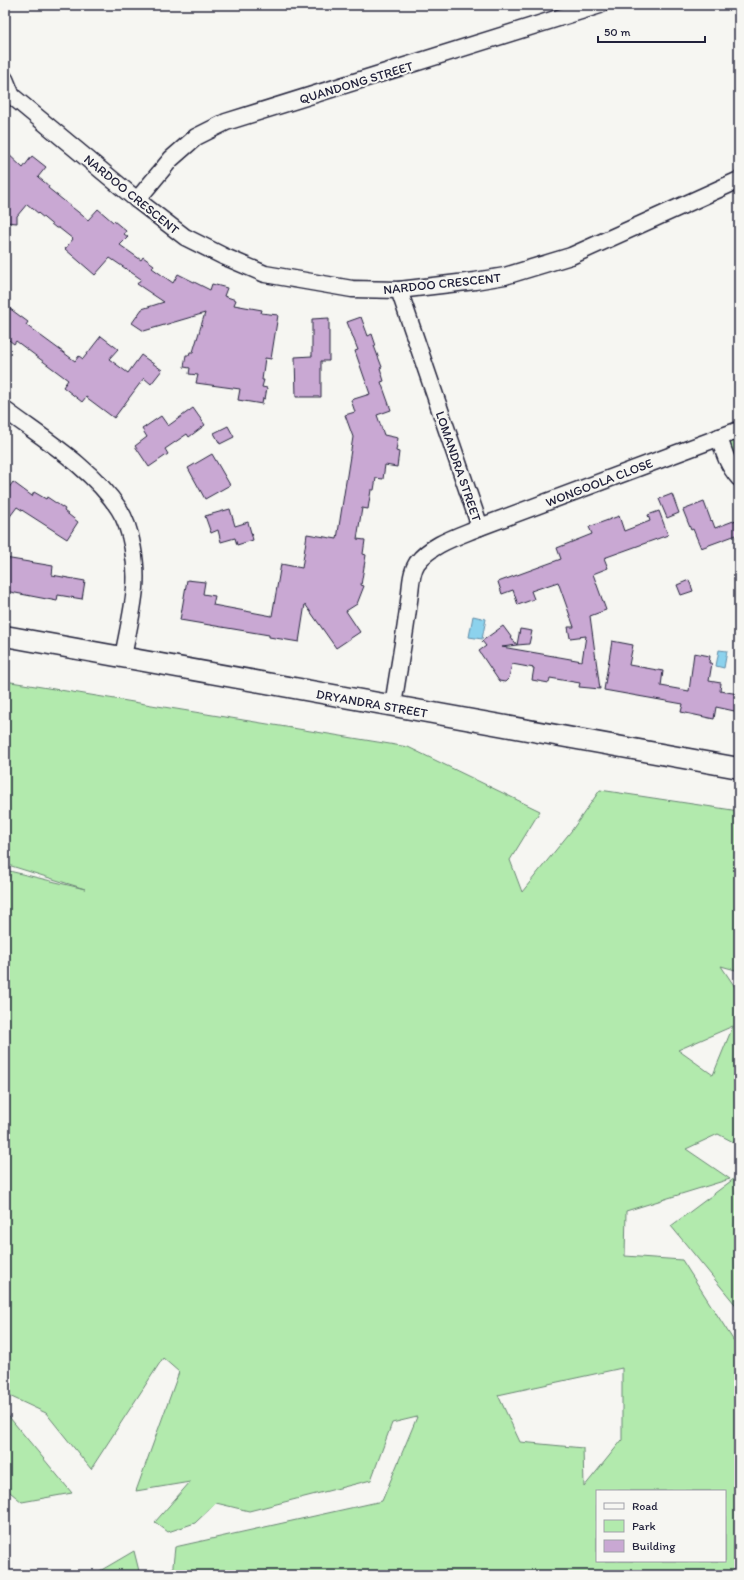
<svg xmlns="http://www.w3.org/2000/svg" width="744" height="1580" font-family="Itim,sans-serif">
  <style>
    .green { fill: #b2eaad; stroke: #6a8674; fill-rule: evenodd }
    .water { fill: #8cd2ed; stroke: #628ca6 }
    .building { fill: #c9a8d3; stroke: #22223b }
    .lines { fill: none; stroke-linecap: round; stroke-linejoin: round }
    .minor-casing { stroke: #22223b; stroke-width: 19 }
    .tertiary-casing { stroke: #22223b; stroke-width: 23 }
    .minor { stroke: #f6f6f2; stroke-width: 16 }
    .tertiary { stroke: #f6f6f2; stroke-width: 20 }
    .labels { text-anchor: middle; stroke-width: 4; stroke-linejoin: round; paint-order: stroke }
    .street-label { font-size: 13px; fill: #22223b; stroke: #f6f6f2 }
  </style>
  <rect width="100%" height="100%" fill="#f6f6f2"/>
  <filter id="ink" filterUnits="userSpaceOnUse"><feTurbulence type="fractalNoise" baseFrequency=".025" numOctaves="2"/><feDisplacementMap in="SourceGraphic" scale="8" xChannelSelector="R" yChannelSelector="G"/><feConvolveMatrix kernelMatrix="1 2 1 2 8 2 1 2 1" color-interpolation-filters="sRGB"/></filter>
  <g filter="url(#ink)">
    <!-- green -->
    <g class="green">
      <path d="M 739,430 L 739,478 L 719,437 Z"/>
      <path d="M 5,681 L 408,747 L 540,811 L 510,860 L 522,892 L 572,830 L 600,790 L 739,811 L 739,971 L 721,966 L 739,993 L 739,1145 L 718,1134 L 686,1149 L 730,1179 L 626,1211 L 625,1256 L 682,1260 L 739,1349 L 739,1575 L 172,1575 L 175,1547 L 382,1501 L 417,1417 L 392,1423 L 371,1480 L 249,1511 L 216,1503 L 195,1523 L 168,1532 L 155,1522 L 190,1482 L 136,1491 L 179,1372 L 163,1358 L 91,1469 L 46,1413 L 5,1394 L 5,870 L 85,889 L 5,864 ZM 733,1026 L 713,1075 L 678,1050 ZM 622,1368 L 622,1440 L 584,1487 L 583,1448 L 520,1442 L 498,1395 ZM 597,1491 L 725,1491 L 725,1561 L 597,1561 Z"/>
      <path d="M 739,1175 L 739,1309 L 671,1226 Z"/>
      <path d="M 5,1412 L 72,1493 L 22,1502 L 5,1488 Z"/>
      <path d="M 134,1551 L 140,1575 L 93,1575 Z"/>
    </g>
    <!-- water -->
    <g class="water">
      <path d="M 473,616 L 486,619 L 482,639 L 469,637 Z"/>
      <path d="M 719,650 L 727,651 L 724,668 L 716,666 Z"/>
    </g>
    <!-- building -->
    <g class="building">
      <path d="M 5,151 L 23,168 L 32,156 L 46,167 L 38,177 L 49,186 L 48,188 L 88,220 L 98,209 L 113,222 L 114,221 L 126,231 L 124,234 L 128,237 L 120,245 L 141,260 L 143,257 L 154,265 L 152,268 L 173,283 L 178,274 L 210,290 L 212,284 L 227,288 L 224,296 L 236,300 L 234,305 L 262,310 L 261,313 L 278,315 L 271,359 L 265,358 L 262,380 L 264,380 L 262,387 L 267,388 L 265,399 L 263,398 L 262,404 L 238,400 L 240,389 L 196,383 L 198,375 L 189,374 L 190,368 L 184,367 L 186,355 L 189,355 L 190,352 L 193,352 L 205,313 L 144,331 L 132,323 L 142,309 L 164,302 L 137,284 L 141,279 L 110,258 L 95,275 L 65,249 L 73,239 L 59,228 L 56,228 L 27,204 L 17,216 L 17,223 L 5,222 Z"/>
      <path d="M 5,305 L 28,322 L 26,325 L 75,361 L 79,356 L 83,359 L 101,336 L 118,349 L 109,359 L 128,373 L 141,355 L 162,370 L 151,384 L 144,378 L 114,418 L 86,397 L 82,402 L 63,387 L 68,380 L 16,341 L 14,344 L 5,337 Z"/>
      <path d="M 361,317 L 368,336 L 372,334 L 376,346 L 374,346 L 382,367 L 380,368 L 384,381 L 381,382 L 391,410 L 377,415 L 384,435 L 398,438 L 396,451 L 399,452 L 397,467 L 385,465 L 383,479 L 376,478 L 374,490 L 371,490 L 368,509 L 362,508 L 357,539 L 365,540 L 363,554 L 366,555 L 361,585 L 364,586 L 357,604 L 346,611 L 360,632 L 336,648 L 305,604 L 299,642 L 269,637 L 269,635 L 180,620 L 187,580 L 205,582 L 203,594 L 215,596 L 213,605 L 272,616 L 281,564 L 302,568 L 307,534 L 337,539 L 353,437 L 345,415 L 355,412 L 351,400 L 370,394 L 355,351 L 358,350 L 347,322 Z"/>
      <path d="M 329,318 L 329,361 L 321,361 L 321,397 L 296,397 L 295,357 L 312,356 L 312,319 Z"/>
      <path d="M 193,408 L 205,425 L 189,437 L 187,434 L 165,449 L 168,454 L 149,467 L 135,446 L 147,437 L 142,429 L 161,416 L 168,426 Z"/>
      <path d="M 228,426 L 234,437 L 220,444 L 214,433 Z"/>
      <path d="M 212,454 L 230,485 L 205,499 L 188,468 Z"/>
      <path d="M 13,482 L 32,496 L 34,492 L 46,499 L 47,497 L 65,509 L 64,511 L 78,522 L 67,539 L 17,507 L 5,523 L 5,493 Z"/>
      <path d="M 672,494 L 679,513 L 667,518 L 659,499 Z"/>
      <path d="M 704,502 L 711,521 L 712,520 L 715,528 L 736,520 L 739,528 L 739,534 L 701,548 L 693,529 L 691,530 L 683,510 Z"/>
      <path d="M 230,509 L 235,526 L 248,522 L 253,540 L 237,545 L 235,538 L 221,542 L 218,530 L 211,533 L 205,516 Z"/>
      <path d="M 659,511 L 668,535 L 604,558 L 608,568 L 593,574 L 606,610 L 590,616 L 600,689 L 579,687 L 580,683 L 550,678 L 549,683 L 532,680 L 534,668 L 512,664 L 509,678 L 505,682 L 499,681 L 479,651 L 486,646 L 482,641 L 503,626 L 517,645 L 502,647 L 582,661 L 586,636 L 570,638 L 568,627 L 574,627 L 558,582 L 531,591 L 534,599 L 518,605 L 513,590 L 502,594 L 498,582 L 561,559 L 557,548 L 592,534 L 589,527 L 619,516 L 624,531 L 650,521 L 648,515 Z"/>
      <path d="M 5,558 L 53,566 L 52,575 L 85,581 L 82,599 L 58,595 L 57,601 L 5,591 Z"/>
      <path d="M 689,580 L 693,591 L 681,595 L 677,585 Z"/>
      <path d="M 520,629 L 532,631 L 529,644 L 517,645 Z"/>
      <path d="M 612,641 L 633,645 L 629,665 L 663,671 L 661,686 L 689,691 L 694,653 L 710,656 L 709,663 L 712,663 L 709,681 L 721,683 L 720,691 L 739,694 L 739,712 L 716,707 L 714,719 L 681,712 L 683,704 L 604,690 Z"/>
    </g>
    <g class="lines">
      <defs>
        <g id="minor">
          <path d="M 5,79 L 12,96 L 137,200 L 185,237 L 223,256 L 265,274 L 352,289 L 399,290 L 475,281 L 505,276 L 571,256 L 739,180"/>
          <path d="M 137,200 L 171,159 L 196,137 L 226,122 L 600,5"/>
          <path d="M 399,290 L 480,527"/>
          <path d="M 5,410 C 44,439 92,468 119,509 C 132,529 137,565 135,588 C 133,611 127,635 123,657"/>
          <path d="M 719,437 C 724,453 728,466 739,478"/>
          <path d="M 393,706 C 398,671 405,636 409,601 C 411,589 410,574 417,563 C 431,544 459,536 480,527 L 739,430"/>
        </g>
        <path id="tertiary" d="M 5,636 L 739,768"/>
      </defs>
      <!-- minor casing -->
      <use href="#minor" class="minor-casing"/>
      <!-- tertiary casing -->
      <use href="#tertiary" class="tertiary-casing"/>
      <!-- minor -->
      <use href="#minor" class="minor"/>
      <!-- tertiary -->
      <use href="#tertiary" class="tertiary"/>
    </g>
  </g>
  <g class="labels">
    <!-- street labels -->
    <g class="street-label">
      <text transform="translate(356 82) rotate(-17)" y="5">QUANDONG STREET</text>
      <text transform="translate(132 194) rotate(39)" y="5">NARDOO CRESCENT</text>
      <text transform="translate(442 283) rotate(-6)" y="5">NARDOO CRESCENT</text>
      <text transform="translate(459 466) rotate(71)" y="5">LOMANDRA STREET</text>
      <text transform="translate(599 482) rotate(-21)" y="5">WONGOOLA CLOSE</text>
      <text transform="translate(372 703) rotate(10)" y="5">DRYANDRA STREET</text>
    </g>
  </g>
  <!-- margin -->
  <rect width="744" height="1580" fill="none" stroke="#f6f6f2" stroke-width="20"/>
  <rect x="10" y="10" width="724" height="1560" fill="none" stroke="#22223b" stroke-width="1.5" filter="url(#ink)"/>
  <!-- legend -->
  <rect x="596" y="1490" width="130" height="72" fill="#f6f6f2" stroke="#a1a1a9"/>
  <rect x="604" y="1503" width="20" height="6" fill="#f6f6f2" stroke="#a1a1a9"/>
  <text x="632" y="1510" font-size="12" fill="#22223b">Road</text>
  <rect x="604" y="1520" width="20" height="12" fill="#b2eaad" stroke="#a1a1a9"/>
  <text x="632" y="1530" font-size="12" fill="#22223b">Park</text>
  <rect x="604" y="1540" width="20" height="12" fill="#c9a8d3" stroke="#a1a1a9"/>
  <text x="632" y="1550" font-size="12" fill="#22223b">Building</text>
  <!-- scale -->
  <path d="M598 36v6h107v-6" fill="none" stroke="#22223b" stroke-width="2"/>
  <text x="604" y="36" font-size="12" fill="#22223b" stroke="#f6f6f2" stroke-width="3" paint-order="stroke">50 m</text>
</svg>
